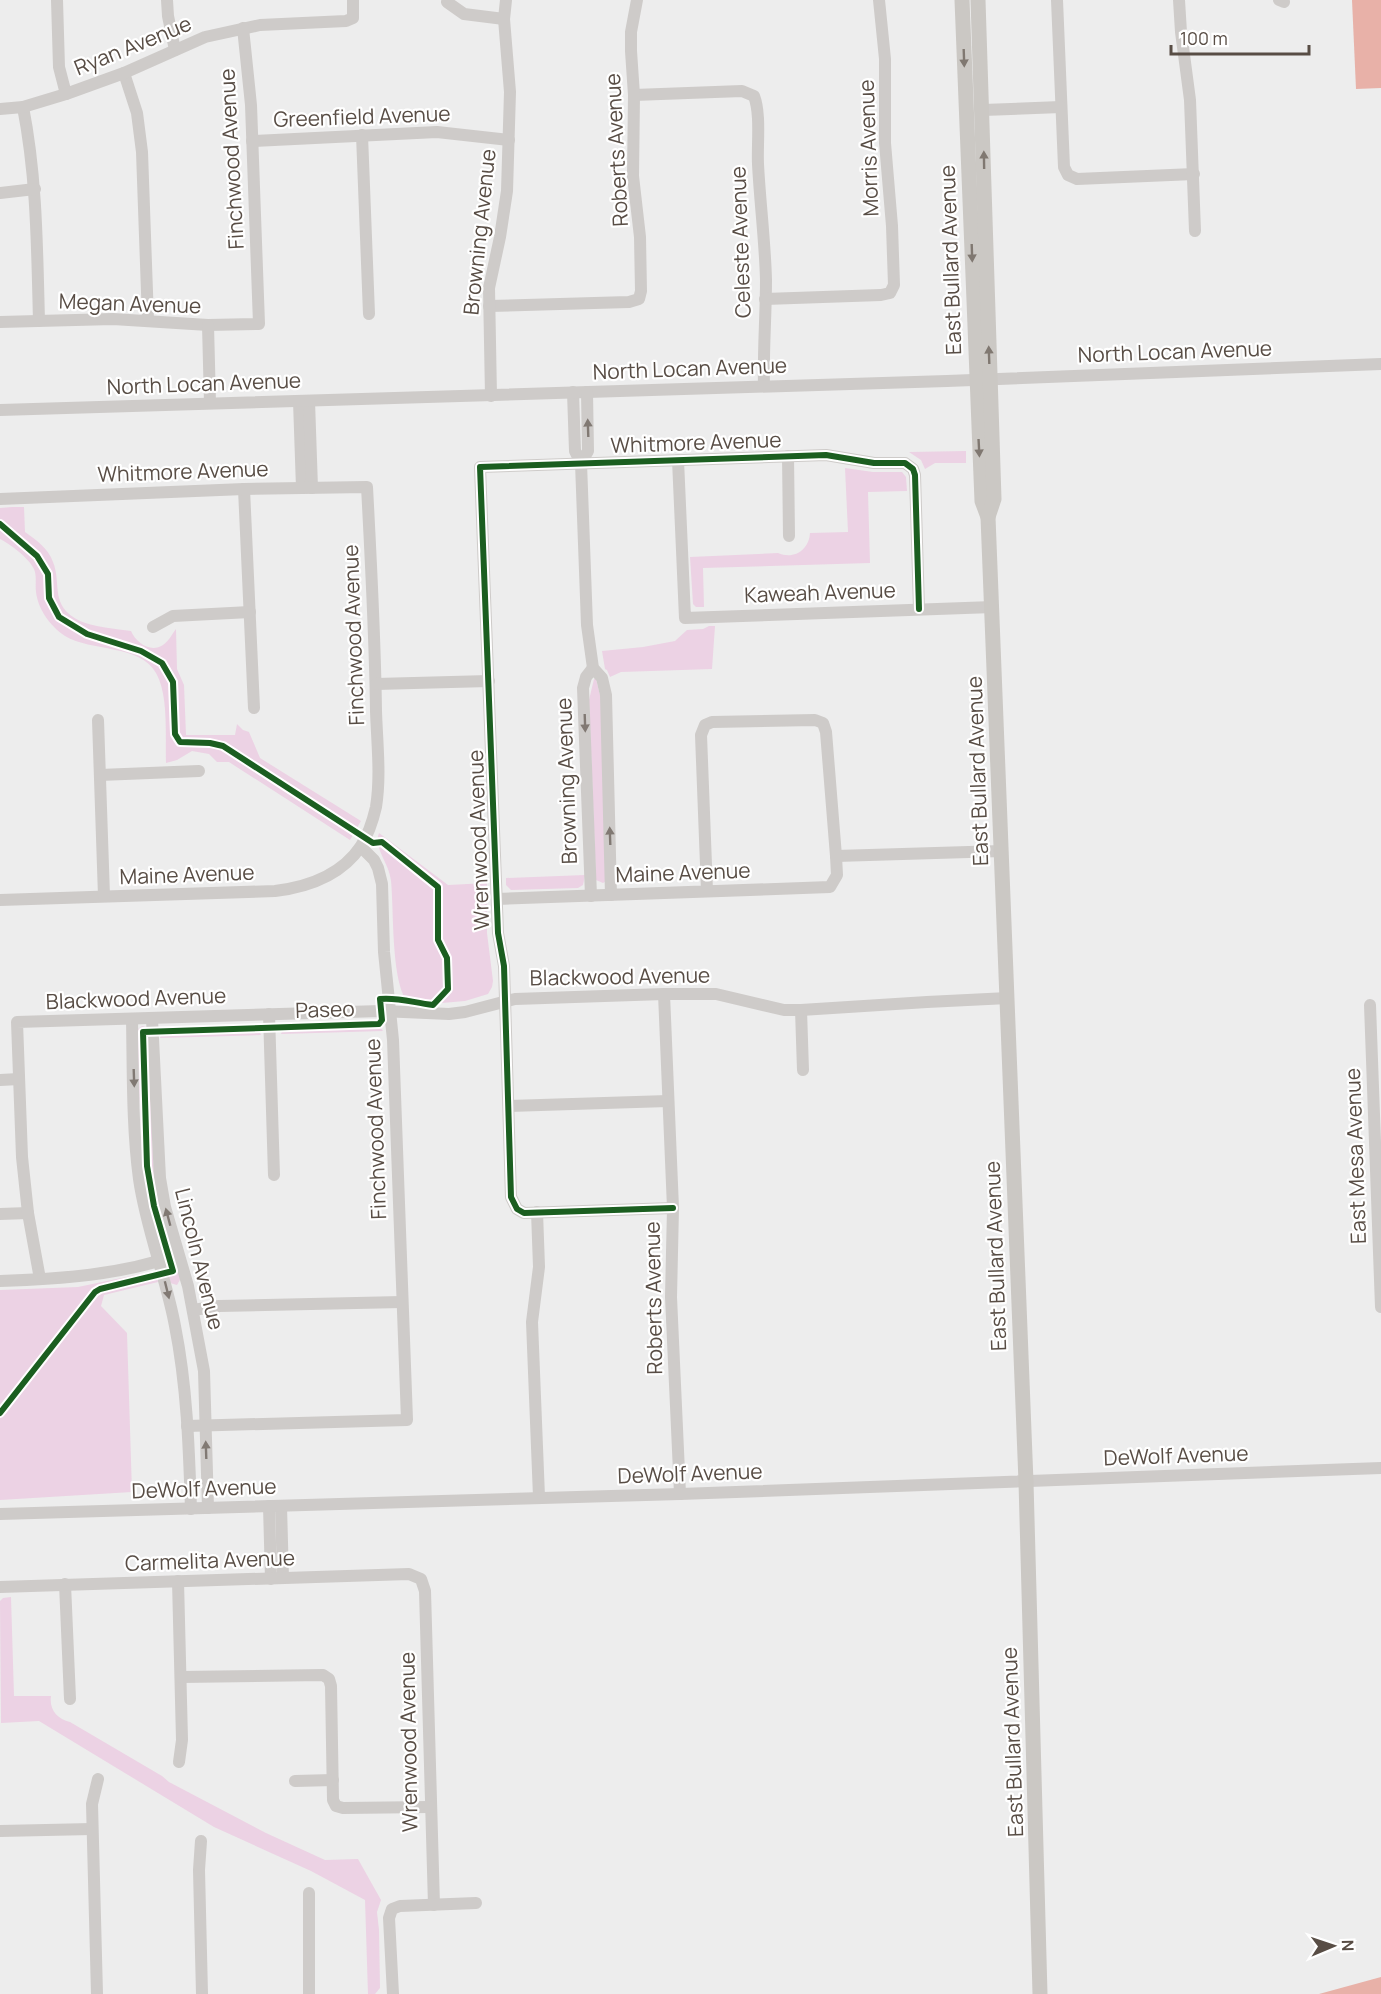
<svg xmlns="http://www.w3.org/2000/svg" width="1381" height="1994" font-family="Manrope,sans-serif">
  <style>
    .green { fill: #ecd2e4 }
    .water { fill: #e8b1a8 }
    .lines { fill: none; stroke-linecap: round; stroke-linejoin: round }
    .minor { stroke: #cecbc9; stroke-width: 12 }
    .major { stroke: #cbc8c4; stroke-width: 15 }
    .cycleway-casing { stroke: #fff; stroke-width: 10 }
    .cycleway { stroke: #1b5e20; stroke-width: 6 }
    .oneway { fill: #807871 }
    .oneway2 { fill: #817973 }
    .labels { text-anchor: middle; stroke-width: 4.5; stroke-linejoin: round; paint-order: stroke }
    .street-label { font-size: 21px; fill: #584d45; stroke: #fff }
  </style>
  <rect width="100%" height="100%" fill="#ededed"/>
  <!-- green -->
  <g class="green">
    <path d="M 966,451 L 966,463 L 935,463 L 925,469 L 921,460 L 909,452 Z"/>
    <path d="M 845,468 L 873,472 L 902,472 L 906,477 L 907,491 L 868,492 L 870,563 L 703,568 L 704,607 L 696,607 L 693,604 L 690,557 L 778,553 C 794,560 809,550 810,533 L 848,532 Z"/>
    <path d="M 12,507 L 24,507 L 25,532 C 36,540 48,548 53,562 C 62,584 49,606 80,621 C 93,627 117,629 131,631 C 136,643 151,653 163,645 C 169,641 172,634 176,629 L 177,669 L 184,685 L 186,735 L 235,735 L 237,724 L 243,730 L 249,732 L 260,758 L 361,821 L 350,840 L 229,762 L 217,762 L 209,754 L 192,751 L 177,760 L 166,763 C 165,736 169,696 156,673 C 140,644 91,652 65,636 C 50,626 38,609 36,592 C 35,584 37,576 34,569 C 29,558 10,544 0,539 L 0,508 Z"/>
    <path d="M 709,626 L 715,626 L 712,669 L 621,672 L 610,677 L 607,670 L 605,669 L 602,651 L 643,647 L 675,641 L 687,630 L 703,629 Z"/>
    <path d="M 594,679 L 596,679 L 601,699 L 606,881 L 603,883 L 596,880 L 589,700 Z"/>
    <path d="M 379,833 L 448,885 L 487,883 L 487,933 L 493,981 L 492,987 L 488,994 L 465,1001 L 430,1004 L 407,1001 C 391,980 394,909 391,881 C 389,862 373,848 379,833 Z"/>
    <path d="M 585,875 L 583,885 L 578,888 L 511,890 L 506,885 L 506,878 Z"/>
    <path d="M 375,1021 L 383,1031 L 281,1034 L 285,1023 Z"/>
    <path d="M 256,1024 L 261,1035 L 160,1038 L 163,1027 Z"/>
    <path d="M 142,1026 L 146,1027 L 149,1032 L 153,1160 L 168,1237 L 181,1278 L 177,1285 L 170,1283 L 149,1208 L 142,1160 L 137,1030 Z"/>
    <path d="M 150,1272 L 157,1277 L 158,1282 L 104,1295 L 101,1306 L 127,1333 L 132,1492 L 0,1500 L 0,1290 L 78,1287 Z"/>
    <path d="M 11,1597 L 14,1696 L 51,1696 C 49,1709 57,1719 70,1722 L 162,1776 L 169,1782 L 266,1833 L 325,1860 L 358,1859 L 381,1900 L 377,1912 L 379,1930 L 380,1988 L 375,1994 L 368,1994 L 365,1900 L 311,1871 L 214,1827 L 39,1721 L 1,1723 L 0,1601 L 3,1598 Z"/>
  </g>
  <!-- water -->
  <g class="water">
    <path d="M 1352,0 L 1381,0 L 1381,88 L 1356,89 Z"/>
    <path d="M 1381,1977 L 1381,1994 L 1319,1994 Z"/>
  </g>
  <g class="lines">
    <!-- minor -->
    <g class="minor">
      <path d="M 57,0 L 59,67 L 66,94"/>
      <path d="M 167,0 L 168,16 L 175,50"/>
      <path d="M 1057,0 L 1064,167 L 1068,175 L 1077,179 L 1194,174"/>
      <path d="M 1179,0 L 1181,32 L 1190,100 L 1195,231"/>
      <path d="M 1279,0 L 1284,2"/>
      <path d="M 447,2 L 464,14 L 504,19"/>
      <path d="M 124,73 L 137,113 L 142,152 L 148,320"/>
      <path d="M 634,95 L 742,91 L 754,96 C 761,114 757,144 758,164 C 760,203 765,241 766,280 C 766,316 763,351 764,386"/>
      <path d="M 23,107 C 37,178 37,249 39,321"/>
      <path d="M 0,109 L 23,107 L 66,94 L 124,73 L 205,37 L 260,25 L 346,21 L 353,18 L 353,0"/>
      <path d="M 983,110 L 1061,107"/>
      <path d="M 362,135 L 369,314"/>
      <path d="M 252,141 L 437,132 L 509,140"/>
      <path d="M 0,193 L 35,189"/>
      <path d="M 765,299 L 881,295 L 890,293 L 894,285 L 892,226 L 885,143 L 885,59 L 879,0"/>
      <path d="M 489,306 L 629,302 L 639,299 L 641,291 L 640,237 L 633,176 L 634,95 L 631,51 L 631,32 L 637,0"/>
      <path d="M 0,322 L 113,319 L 208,325 L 259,324 L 251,105 L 243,28"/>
      <path d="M 208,325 L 210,403"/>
      <path d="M 573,392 L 575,451 L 581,463 L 587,625 L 593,668 L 602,678 L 606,695 L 611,895"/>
      <path d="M 491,396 L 489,288 L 500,237 L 507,191 L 510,92 L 504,19 L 506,0"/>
      <path d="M 299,401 L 302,488"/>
      <path d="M 309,401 L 312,488"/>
      <path d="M 0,410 L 947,381 L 1381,364"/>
      <path d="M 788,456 L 789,536"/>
      <path d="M 678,460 L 685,618 L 993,607"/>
      <path d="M 581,463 L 588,451 L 587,392"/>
      <path d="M 244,489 L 254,708"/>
      <path d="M 0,499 L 244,489 L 367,487 C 371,561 375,636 376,711 C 377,743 381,776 376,807 C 373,820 368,835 361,846 C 341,876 308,887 275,891 L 0,900"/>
      <path d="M 153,627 L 173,616 L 250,612"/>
      <path d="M 376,684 L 489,681"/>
      <path d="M 98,720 L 104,896"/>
      <path d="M 100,775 L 199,771"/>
      <path d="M 836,856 L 1002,851"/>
      <path d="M 591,896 L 583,688 L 586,677 L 593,668"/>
      <path d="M 497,899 L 830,887 L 837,875 L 836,856 L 826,732 L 823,723 L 815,720 L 712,722 L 705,725 L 701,735 L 707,891"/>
      <path d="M 664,994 L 673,1208 L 671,1297 L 680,1494"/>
      <path d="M 1370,1005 L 1381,1307"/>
      <path d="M 801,1010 L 803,1070"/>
      <path d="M 269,1014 L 274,1175"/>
      <path d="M 132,1019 C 133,1072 132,1127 139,1179 C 146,1229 166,1277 175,1326 C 187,1386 189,1448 191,1509"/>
      <path d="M 152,1019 L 160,1178 L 165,1207 L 188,1286 L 204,1371 L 208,1508"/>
      <path d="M 0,1080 L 19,1079"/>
      <path d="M 509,1106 L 668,1101"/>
      <path d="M 673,1208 L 524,1213 L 517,1209 L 511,1197 L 504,966 L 498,933 L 480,467 L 826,455 L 874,463 L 905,463 L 913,469 L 915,475 L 919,609"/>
      <path d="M 537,1212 L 539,1267 L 532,1322 L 539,1497"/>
      <path d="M 0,1214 L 28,1213"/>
      <path d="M 40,1279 L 28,1213 L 22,1157 L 17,1022 L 381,1011 L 449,1014 L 465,1012 L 515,999 L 664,994 L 716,994 L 784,1010 L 801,1010 L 927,1002 L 1008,998"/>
      <path d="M 0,1281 C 60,1279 121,1275 178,1255"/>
      <path d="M 193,1310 L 219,1306 L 402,1302"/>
      <path d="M 187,1426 L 407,1420 L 393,1040 L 384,952 L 382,884 L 378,868 L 374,860 L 361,847"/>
      <path d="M 269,1506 L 271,1579"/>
      <path d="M 281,1506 L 283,1578"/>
      <path d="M 0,1514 L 680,1494 L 1381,1468"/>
      <path d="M 178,1581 L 182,1740 L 179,1762"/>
      <path d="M 65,1584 L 70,1699"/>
      <path d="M 0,1587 L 409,1574 L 421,1579 L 425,1591 L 434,1905"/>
      <path d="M 181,1677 L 323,1675 L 329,1679 L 331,1686 L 333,1800 L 336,1806 L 343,1808 L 430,1807"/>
      <path d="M 295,1781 L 333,1780"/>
      <path d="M 0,1831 L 92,1829"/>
      <path d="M 201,1841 L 199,1870 L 202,1994"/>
      <path d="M 309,1893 L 309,1994"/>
      <path d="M 97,1994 L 92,1804 L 98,1779"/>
      <path d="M 393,1994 L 389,1918 L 392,1909 L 400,1906 L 476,1903"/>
    </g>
    <!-- major -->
    <g class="major">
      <path d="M 962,0 L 982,501 L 988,517 L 1026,1482 L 1040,1994"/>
      <path d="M 978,0 L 994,499 L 988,517"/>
    </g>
    <defs>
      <g id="cycleway">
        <path d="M 0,524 L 37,556 L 48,574 L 49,598 L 59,617 L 87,634 L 141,651 L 162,663 L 173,682 L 175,734 L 180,742 L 210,743 L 223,746 L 373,843 L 382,842 L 438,887 L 438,940 L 447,958 L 448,989 L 433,1005 C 414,1003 398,997 380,999 L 382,1020 L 379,1024 L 143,1032 L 147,1166 L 154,1206 L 173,1271 L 100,1289 L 95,1292 L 0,1413"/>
        <path d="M 673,1208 L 524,1213 L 517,1209 L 511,1197 L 504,966 L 498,933 L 480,467 L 826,455 L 874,463 L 905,463 L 913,469 L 915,475 L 919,609"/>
      </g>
    </defs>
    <!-- cycleway casing -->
    <use href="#cycleway" class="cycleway-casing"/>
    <!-- cycleway -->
    <use href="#cycleway" class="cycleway"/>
  </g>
  <!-- one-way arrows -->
  <defs><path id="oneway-solid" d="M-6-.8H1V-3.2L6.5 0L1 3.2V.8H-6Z" transform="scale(1.5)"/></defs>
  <g class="oneway">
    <use href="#oneway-solid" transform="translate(964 58) rotate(88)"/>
    <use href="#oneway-solid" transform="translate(984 160) rotate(-91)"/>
    <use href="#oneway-solid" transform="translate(972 253) rotate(88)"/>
    <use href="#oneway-solid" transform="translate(989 355) rotate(-92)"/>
    <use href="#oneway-solid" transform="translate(979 448) rotate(87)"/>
  </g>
  <g class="oneway2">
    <use href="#oneway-solid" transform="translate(588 428) rotate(-92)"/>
    <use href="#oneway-solid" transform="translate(585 723) rotate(88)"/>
    <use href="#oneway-solid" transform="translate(610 836) rotate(-92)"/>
    <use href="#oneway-solid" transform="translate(134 1078) rotate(88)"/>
    <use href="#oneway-solid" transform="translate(168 1217) rotate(-105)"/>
    <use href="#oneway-solid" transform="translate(167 1290) rotate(76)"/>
    <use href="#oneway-solid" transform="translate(206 1450) rotate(-92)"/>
  </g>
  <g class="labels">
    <!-- street labels -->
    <g class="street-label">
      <text transform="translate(133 46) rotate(-22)" y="7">Ryan Avenue</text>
      <text transform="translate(362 117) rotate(-2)" y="7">Greenfield Avenue</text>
      <text transform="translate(869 148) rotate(-92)" y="7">Morris Avenue</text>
      <text transform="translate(617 150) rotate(-93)" y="7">Roberts Avenue</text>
      <text transform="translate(232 159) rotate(-93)" y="7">Finchwood Avenue</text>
      <text transform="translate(480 232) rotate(-84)" y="7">Browning Avenue</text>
      <text transform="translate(741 242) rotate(-92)" y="7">Celeste Avenue</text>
      <text transform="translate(951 260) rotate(-92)" y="7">East Bullard Avenue</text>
      <text transform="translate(130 304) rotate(2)" y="7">Megan Avenue</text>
      <text transform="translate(1175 352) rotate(-2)" y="7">North Locan Avenue</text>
      <text transform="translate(690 369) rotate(-2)" y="7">North Locan Avenue</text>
      <text transform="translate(204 384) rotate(-2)" y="7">North Locan Avenue</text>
      <text transform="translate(696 443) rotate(-2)" y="7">Whitmore Avenue</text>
      <text transform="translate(183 472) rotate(-2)" y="7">Whitmore Avenue</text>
      <text transform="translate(820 593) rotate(-2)" y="7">Kaweah Avenue</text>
      <text transform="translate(354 635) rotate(-92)" y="7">Finchwood Avenue</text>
      <text transform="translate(978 771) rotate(-92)" y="7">East Bullard Avenue</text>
      <text transform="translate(567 781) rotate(-92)" y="7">Browning Avenue</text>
      <text transform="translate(479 840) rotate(-92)" y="7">Wrenwood Avenue</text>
      <text transform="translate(683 873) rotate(-2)" y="7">Maine Avenue</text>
      <text transform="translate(187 875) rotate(-2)" y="7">Maine Avenue</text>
      <text transform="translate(620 977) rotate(-1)" y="7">Blackwood Avenue</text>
      <text transform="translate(136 999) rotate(-2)" y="7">Blackwood Avenue</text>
      <text transform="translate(325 1010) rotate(-2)" y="7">Paseo</text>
      <text transform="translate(376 1129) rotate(-92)" y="7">Finchwood Avenue</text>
      <text transform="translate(1356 1156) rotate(-92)" y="7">East Mesa Avenue</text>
      <text transform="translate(996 1256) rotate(-92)" y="7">East Bullard Avenue</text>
      <text transform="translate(199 1259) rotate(76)" y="7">Lincoln Avenue</text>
      <text transform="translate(654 1298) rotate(-91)" y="7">Roberts Avenue</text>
      <text transform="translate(1176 1456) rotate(-2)" y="7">DeWolf Avenue</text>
      <text transform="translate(690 1474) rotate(-2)" y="7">DeWolf Avenue</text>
      <text transform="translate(204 1489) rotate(-2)" y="7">DeWolf Avenue</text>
      <text transform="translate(210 1561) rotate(-2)" y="7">Carmelita Avenue</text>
      <text transform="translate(409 1742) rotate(-91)" y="7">Wrenwood Avenue</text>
      <text transform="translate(1013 1742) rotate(-92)" y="7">East Bullard Avenue</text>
    </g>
  </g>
  <!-- north arrow -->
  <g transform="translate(1333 1946) rotate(88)" stroke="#ffffff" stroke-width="4.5" paint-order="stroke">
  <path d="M0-4.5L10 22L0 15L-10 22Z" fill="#584d45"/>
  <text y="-9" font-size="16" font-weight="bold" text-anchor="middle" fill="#584d45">N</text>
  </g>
  <!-- scale -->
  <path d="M1171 45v9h138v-9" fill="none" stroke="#584d45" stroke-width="3"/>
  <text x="1180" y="45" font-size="18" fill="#584d45" stroke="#ffffff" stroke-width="4.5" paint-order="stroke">100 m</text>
</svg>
